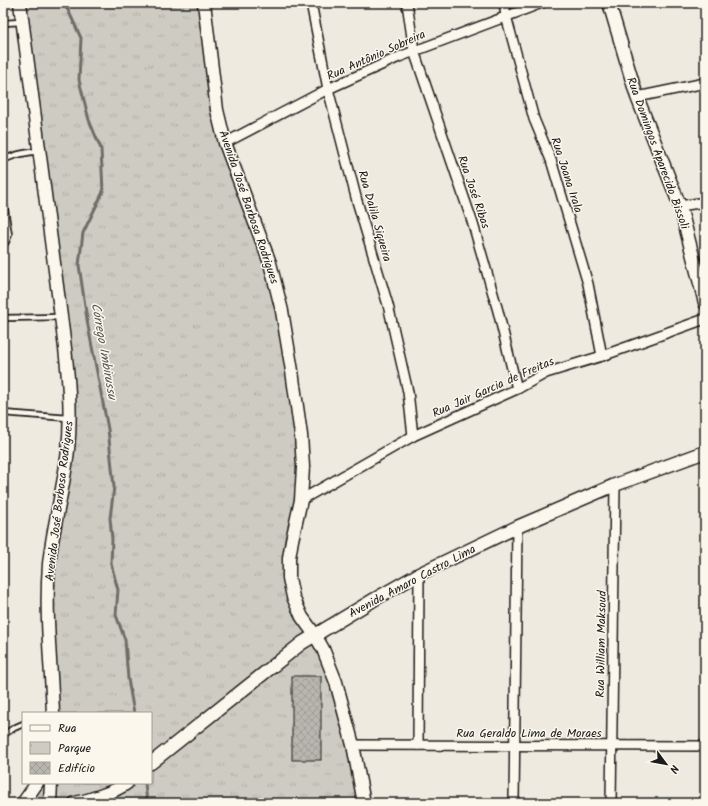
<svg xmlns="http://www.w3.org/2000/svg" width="708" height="806" font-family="Kalam,sans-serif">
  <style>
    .park { fill: url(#park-tufts); stroke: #75746f }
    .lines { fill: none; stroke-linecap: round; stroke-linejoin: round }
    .stream { stroke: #6f6d69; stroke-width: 3 }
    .building { fill: url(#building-cross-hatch); stroke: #1c1c1c }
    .lane-casing { stroke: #1c1c1c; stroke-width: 8 }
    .street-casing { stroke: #1c1c1c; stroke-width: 12 }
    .secondary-casing { stroke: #1c1c1c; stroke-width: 15 }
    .lane { stroke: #fbf7ec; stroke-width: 4.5 }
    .street { stroke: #fbf7ec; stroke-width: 9 }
    .secondary { stroke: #fbf7ec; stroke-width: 12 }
    .labels { text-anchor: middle; stroke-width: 3; stroke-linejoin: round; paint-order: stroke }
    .street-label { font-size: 12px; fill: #1c1c1c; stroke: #fbf7ec }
    .water-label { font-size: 13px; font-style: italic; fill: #5a5956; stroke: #fbf7ec }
  </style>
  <defs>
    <pattern id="park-tufts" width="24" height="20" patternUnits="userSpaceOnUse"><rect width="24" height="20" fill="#ceccc2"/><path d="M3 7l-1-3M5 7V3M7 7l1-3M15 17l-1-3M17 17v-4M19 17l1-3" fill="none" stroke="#b0afa6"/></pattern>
    <pattern id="building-cross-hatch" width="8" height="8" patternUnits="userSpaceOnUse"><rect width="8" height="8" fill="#b9b6af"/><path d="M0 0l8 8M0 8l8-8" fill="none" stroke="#9e9c96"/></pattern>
  </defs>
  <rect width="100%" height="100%" fill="#eeeadf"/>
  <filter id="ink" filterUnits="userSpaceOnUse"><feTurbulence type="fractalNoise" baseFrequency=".025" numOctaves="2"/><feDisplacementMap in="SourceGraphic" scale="8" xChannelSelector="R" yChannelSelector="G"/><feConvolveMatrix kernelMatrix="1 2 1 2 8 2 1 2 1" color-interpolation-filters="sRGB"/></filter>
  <g filter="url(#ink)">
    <!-- park -->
    <g class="park">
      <path d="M 18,3 L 202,3 L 215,103 L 268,257 L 301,461 L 287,572 L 309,630 L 151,756 L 151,713 L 51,713 L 46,625 L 68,412 Z"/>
      <path d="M 316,639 L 324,655 L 362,803 L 111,803 L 120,793 L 133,783 L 151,783 L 151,768 Z"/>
      <path d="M 39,783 L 117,783 L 97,803 L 27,803 Z"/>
    </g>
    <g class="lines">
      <!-- stream -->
      <g class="stream">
        <path d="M 62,3 L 68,10 L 81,38 L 79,80 L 89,120 L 101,149 L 103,192 L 83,233 L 79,265 L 88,326 L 108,429 L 114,487 L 110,518 L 112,539 L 111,564 L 118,590 L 116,615 L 125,640 L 128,679 L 134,713"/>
        <path d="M 145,783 L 147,803"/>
      </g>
    </g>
    <!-- building -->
    <rect class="building" x="292" y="676" width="29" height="84"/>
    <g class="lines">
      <defs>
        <g id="lane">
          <path d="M 3,23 L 22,22"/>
          <path d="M 3,161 C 12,154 27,153 38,151"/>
          <path d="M 3,197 L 9,235 L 6,242 L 3,245"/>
          <path d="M 3,318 L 61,317"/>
          <path d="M 3,413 L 68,418"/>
          <path d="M 3,735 L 14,728 L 23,724"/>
        </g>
        <g id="street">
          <path d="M 311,3 L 328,89 L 357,201 L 388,305 L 408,392 L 413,436"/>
          <path d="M 407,3 L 414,51 L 473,224 L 498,311 L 517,389"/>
          <path d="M 504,3 L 506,16 L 534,119 L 551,160 L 588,284 L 602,356"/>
          <path d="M 637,97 L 705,83"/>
          <path d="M 225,143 L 328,89 L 399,57 L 542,3"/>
          <path d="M 680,206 L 705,202"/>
          <path d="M 301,500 L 413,436 L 517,389 L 546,373 L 602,356 L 705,319"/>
          <path d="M 353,745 L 705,746"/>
          <path d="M 418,745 L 419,574"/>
          <path d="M 514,803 L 517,527"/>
          <path d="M 611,803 L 615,485"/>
        </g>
        <g id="secondary">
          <path d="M 20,3 L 63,332 C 68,371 72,411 68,450 C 64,488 53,526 49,564 C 45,614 51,663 53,713"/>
          <path d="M 204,3 L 217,110 L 225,143 L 270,263 L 282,311 L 292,371 L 301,435 L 303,467 L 301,500 L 292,540 L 289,558 L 289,578 L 293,597 L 302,617 L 315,635 L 323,649 L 336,682 L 353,745 L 364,803"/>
          <path d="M 609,3 L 637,97 L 680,206 L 705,303"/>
          <path d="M 151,763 L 302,643 L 375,599 L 419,574 L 517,527 L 615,485 L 705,452"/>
          <path d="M 23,803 L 37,783"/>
          <path d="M 50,803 L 51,783"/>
          <path d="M 75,803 C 90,800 115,792 127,783"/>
        </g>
      </defs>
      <!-- lane casing -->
      <use href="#lane" class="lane-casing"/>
      <!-- street casing -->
      <use href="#street" class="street-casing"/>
      <!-- secondary casing -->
      <use href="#secondary" class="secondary-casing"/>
      <!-- lane -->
      <use href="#lane" class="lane"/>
      <!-- street -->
      <use href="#street" class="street"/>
      <!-- secondary -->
      <use href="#secondary" class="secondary"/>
    </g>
  </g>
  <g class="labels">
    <!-- street labels -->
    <g class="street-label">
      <text transform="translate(376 55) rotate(-24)" y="4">Rua Antônio Sobreira</text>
      <text transform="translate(658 153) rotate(70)" y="4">Rua Domingos Aparecido Bissoli</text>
      <text transform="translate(567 175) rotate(72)" y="4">Rua Joana Irala</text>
      <text transform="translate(474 192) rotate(71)" y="4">Rua José Ribas</text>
      <text transform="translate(249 207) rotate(71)" y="4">Avenida José Barbosa Rodrigues</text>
      <text transform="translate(375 216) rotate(74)" y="4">Rua Dalila Siqueira</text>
      <text transform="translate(493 387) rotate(-24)" y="4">Rua Jair Garcia de Freitas</text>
      <text transform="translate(59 501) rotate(-83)" y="4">Avenida José Barbosa Rodrigues</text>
      <text transform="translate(412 581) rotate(-28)" y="4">Avenida Amaro Castro Lima</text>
      <text transform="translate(601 644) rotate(-89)" y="4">Rua William Maksoud</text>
      <text x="529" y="737">Rua Geraldo Lima de Moraes</text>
    </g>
    <!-- water labels -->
    <g class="water-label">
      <text transform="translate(105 351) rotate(80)" y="5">Córrego Imbirussu</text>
    </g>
  </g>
  <!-- margin -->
  <rect width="708" height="806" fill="none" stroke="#fbf7ec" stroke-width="16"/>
  <rect x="8" y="8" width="692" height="790" fill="none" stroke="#1c1c1c" stroke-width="1.5" filter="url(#ink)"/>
  <!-- legend -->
  <rect x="22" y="712" width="130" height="72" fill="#fbf7ec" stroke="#a29f99"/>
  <rect x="30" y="725" width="20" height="6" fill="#fbf7ec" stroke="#a29f99"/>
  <text x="58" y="732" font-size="12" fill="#1c1c1c">Rua</text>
  <rect x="30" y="742" width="20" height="12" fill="url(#park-tufts)" stroke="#a29f99"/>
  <text x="58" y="752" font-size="12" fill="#1c1c1c">Parque</text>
  <rect x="30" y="762" width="20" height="12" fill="url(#building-cross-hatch)" stroke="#a29f99"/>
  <text x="58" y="772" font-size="12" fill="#1c1c1c">Edifício</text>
  <!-- north arrow -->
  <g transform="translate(666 764) rotate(122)" stroke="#fbf7ec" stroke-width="3" paint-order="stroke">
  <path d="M0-3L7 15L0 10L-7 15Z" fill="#1c1c1c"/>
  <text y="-6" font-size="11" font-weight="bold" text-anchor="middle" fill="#1c1c1c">N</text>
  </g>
</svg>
